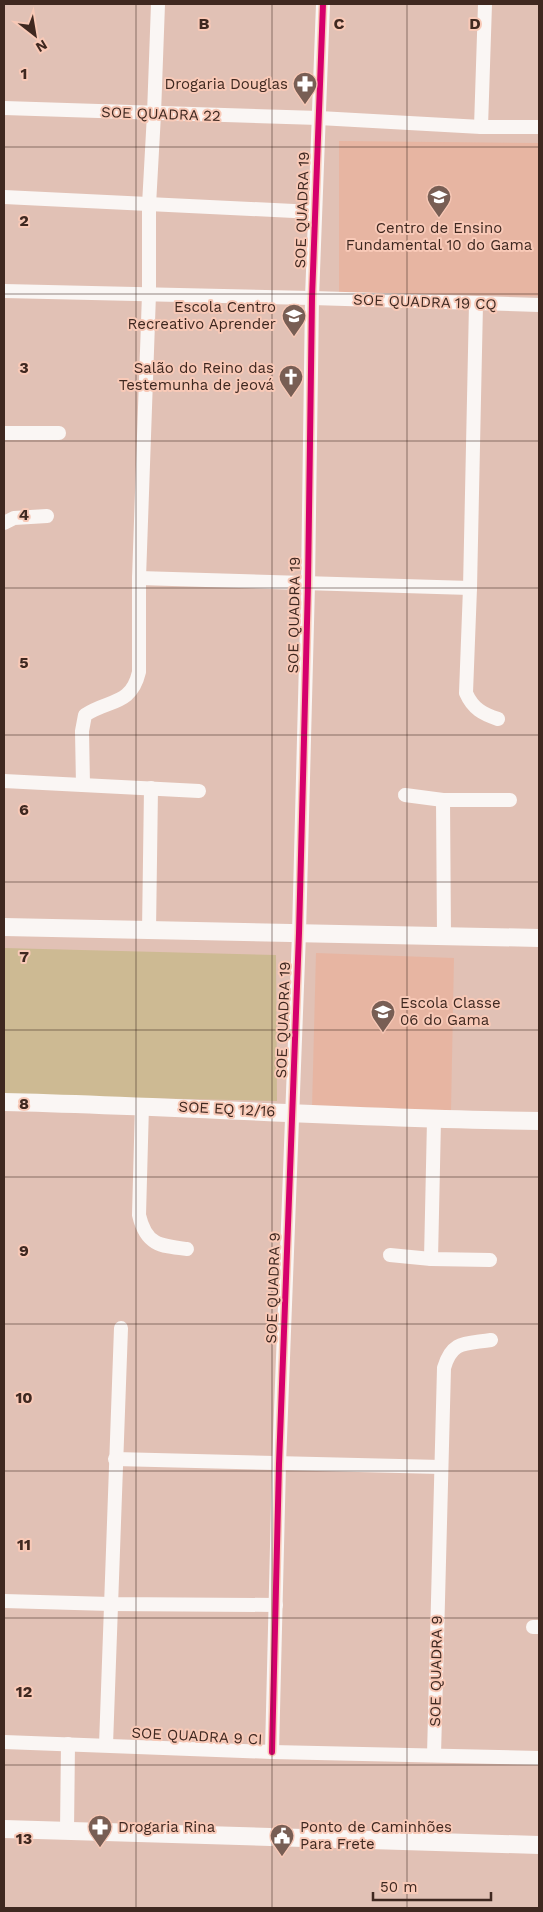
<svg xmlns="http://www.w3.org/2000/svg" width="543" height="1912" font-family="'Work Sans',sans-serif">
  <style>
    .built { fill: #e7b5a2 }
    .green { fill: #cdba93 }
    .lines { fill: none; stroke-linecap: round; stroke-linejoin: round }
    .minor { stroke: #faf6f4; stroke-width: 14 }
    .tertiary { stroke: #faf6f4; stroke-width: 18 }
    .cycleway-casing { stroke: #f8c9b7; stroke-width: 9 }
    .cycleway { stroke: #d6006c; stroke-width: 6 }
    .grid { fill: none; stroke: #3f2820; stroke-width: 1; stroke-opacity: 0.55 }
    .labels { text-anchor: middle; stroke-width: 4; stroke-linejoin: round; paint-order: stroke }
    .poi-label { font-size: 15px; fill: #3f2820; stroke: #f8c9b7; text-anchor: end }
    .street-label { font-size: 15px; fill: #3f2820; stroke: #f8c9b7 }
    .grid-label { font-size: 16px; text-anchor: middle; font-weight: bold; fill: #3f2820; stroke: #f8c9b7; stroke-width: 4; stroke-linejoin: round; paint-order: stroke }
  </style>
  <rect width="100%" height="100%" fill="#e1c1b5"/>
  <!-- built -->
  <g class="built">
    <path d="M 339,141 L 539,143 L 539,296 L 339,292 Z"/>
    <path d="M 316,953 L 454,958 L 451,1110 L 312,1108 Z"/>
  </g>
  <!-- green -->
  <path class="green" d="M 4,948 L 276,955 L 277,1101 L 4,1095 Z"/>
  <g class="lines">
    <!-- minor -->
    <g class="minor">
      <path d="M 4,108 L 319,118 L 481,127 L 539,127"/>
      <path d="M 481,127 L 485,4"/>
      <path d="M 4,197 L 314,212"/>
      <path d="M 4,291 L 312,298 L 539,305"/>
      <path d="M 476,304 L 470,588 L 466,693 C 473,709 483,714 498,719"/>
      <path d="M 4,433 L 59,433"/>
      <path d="M 4,523 L 14,518 L 47,516"/>
      <path d="M 139,578 L 470,588"/>
      <path d="M 4,781 L 199,791"/>
      <path d="M 83,785 L 82,731 L 85,715 C 109,699 131,706 139,672 L 139,578 L 149,294 L 149,205 L 154,114 L 158,4"/>
      <path d="M 405,795 L 443,800"/>
      <path d="M 149,931 L 151,788"/>
      <path d="M 444,936 L 443,800 L 510,800"/>
      <path d="M 142,1105 L 139,1215 C 146,1245 160,1246 187,1249"/>
      <path d="M 390,1255 L 431,1259 L 490,1260"/>
      <path d="M 431,1259 L 434,1120"/>
      <path d="M 115,1459 L 441,1467"/>
      <path d="M 4,1601 L 110,1604 L 276,1605"/>
      <path d="M 533,1627 L 539,1627"/>
      <path d="M 4,1742 L 272,1752 L 539,1758"/>
      <path d="M 106,1745 L 121,1328"/>
      <path d="M 272,1752 L 279,1464 L 299,933 L 308,584 L 312,298 L 323,4"/>
      <path d="M 434,1755 L 444,1368 C 452,1340 466,1344 491,1340"/>
      <path d="M 67,1831 L 68,1744"/>
    </g>
    <!-- tertiary -->
    <g class="tertiary">
      <path d="M 4,927 L 539,938"/>
      <path d="M 4,1102 C 182,1106 361,1119 539,1121"/>
      <path d="M 4,1829 L 539,1845"/>
    </g>
    <defs>
      <path id="cycleway" d="M 272,1752 L 279,1464 L 299,933 L 308,584 L 312,298 L 323,4"/>
    </defs>
    <!-- cycleway casing -->
    <use href="#cycleway" class="cycleway-casing"/>
    <!-- cycleway -->
    <use href="#cycleway" class="cycleway"/>
  </g>
  <!-- grid -->
  <path class="grid" d="M 136,4 L 136,1908M 272,4 L 272,1908M 407,4 L 407,1908M 4,147 L 539,147M 4,294 L 539,294M 4,441 L 539,441M 4,588 L 539,588M 4,735 L 539,735M 4,882 L 539,882M 4,1030 L 539,1030M 4,1177 L 539,1177M 4,1324 L 539,1324M 4,1471 L 539,1471M 4,1618 L 539,1618M 4,1765 L 539,1765"/>
  <!-- icons -->
  <defs>
    <symbol id="pharmacy-pin" viewBox="-11 -11 22 30"><path d="M0 17L-7.5 6A9.5 9.5 0 1 1 7.5 6Z" fill="#785e54" stroke="#f8c9b7"/><path d="M-2-6h4v4h4v4h-4v4h-4v-4h-4v-4h4Z" fill="#fff"/></symbol>
    <symbol id="school-pin" viewBox="-11 -11 22 30"><path d="M0 17L-7.5 6A9.5 9.5 0 1 1 7.5 6Z" fill="#785e54" stroke="#f8c9b7"/><path d="M0-5L7-2L0 1L-7-2ZM-4 1L0 2.5L4 1V4Q0 6-4 4Z" fill="#fff"/></symbol>
    <symbol id="church-pin" viewBox="-11 -11 22 30"><path d="M0 17L-7.5 6A9.5 9.5 0 1 1 7.5 6Z" fill="#785e54" stroke="#f8c9b7"/><path d="M-1.2-6h2.4v3.5h3.3v2.4h-3.3V6h-2.4V-.1h-3.3v-2.4h3.3Z" fill="#fff"/></symbol>
    <symbol id="civic-pin" viewBox="-11 -11 22 30"><path d="M0 17L-7.5 6A9.5 9.5 0 1 1 7.5 6Z" fill="#785e54" stroke="#f8c9b7"/><path d="M-.6-6.5H3V-4.5H.6V-3L4-1V1h2V6H-6V1h2V-1L-.6-3ZM-1.2 2.5V6h2.4V2.5Z" fill="#fff"/></symbol>
  </defs>
  <g fill-rule="evenodd">
    <use href="#pharmacy-pin" x="291" y="70" width="28" height="38"/>
    <use href="#school-pin" x="425" y="183" width="28" height="38"/>
    <use href="#school-pin" x="280" y="302" width="28" height="38"/>
    <use href="#church-pin" x="277" y="363" width="28" height="38"/>
    <use href="#school-pin" x="369" y="998" width="28" height="38"/>
    <use href="#pharmacy-pin" x="86" y="1813" width="28" height="38"/>
    <use href="#civic-pin" x="268" y="1822" width="28" height="38"/>
  </g>
  <g class="labels">
    <!-- poi labels -->
    <g class="poi-label">
      <text x="288" y="89">Drogaria Douglas</text>
      <text x="439" y="233" text-anchor="middle">Centro de Ensino<tspan x="439" dy="17">Fundamental 10 do Gama</tspan></text>
      <text x="276" y="312">Escola Centro<tspan x="276" dy="17">Recreativo Aprender</tspan></text>
      <text x="274" y="373">Salão do Reino das<tspan x="274" dy="17">Testemunha de jeová</tspan></text>
      <text x="400" y="1008" text-anchor="start">Escola Classe<tspan x="400" dy="17">06 do Gama</tspan></text>
      <text x="118" y="1832" text-anchor="start">Drogaria Rina</text>
      <text x="300" y="1832" text-anchor="start">Ponto de Caminhões<tspan x="300" dy="17">Para Frete</tspan></text>
    </g>
    <!-- street labels -->
    <g class="street-label">
      <text transform="translate(161 114) rotate(2)" y="5">SOE QUADRA 22</text>
      <text transform="translate(302 210) rotate(-88)" y="5">SOE QUADRA 19</text>
      <text transform="translate(425 302) rotate(2)" y="5">SOE QUADRA 19 CQ</text>
      <text transform="translate(294 615) rotate(-89)" y="5">SOE QUADRA 19</text>
      <text transform="translate(283 1020) rotate(-88)" y="5">SOE QUADRA 19</text>
      <text transform="translate(227 1109) rotate(3)" y="5">SOE EQ 12/16</text>
      <text transform="translate(273 1288) rotate(-88)" y="5">SOE QUADRA 9</text>
      <text transform="translate(436 1671) rotate(-89)" y="5">SOE QUADRA 9</text>
      <text transform="translate(197 1736) rotate(3)" y="5">SOE QUADRA 9 CI</text>
    </g>
  </g>
  <g class="grid-label">
    <text x="204" y="29">B</text>
    <text x="339" y="29">C</text>
    <text x="475" y="29">D</text>
    <text x="24" y="79">1</text>
    <text x="24" y="226">2</text>
    <text x="24" y="373">3</text>
    <text x="24" y="520">4</text>
    <text x="24" y="668">5</text>
    <text x="24" y="815">6</text>
    <text x="24" y="962">7</text>
    <text x="24" y="1109">8</text>
    <text x="24" y="1256">9</text>
    <text x="24" y="1403">10</text>
    <text x="24" y="1550">11</text>
    <text x="24" y="1697">12</text>
    <text x="24" y="1844">13</text>
  </g>
  <!-- border -->
  <rect width="543" height="1912" fill="none" stroke="#3f2820" stroke-width="10"/>
  <!-- north arrow -->
  <g transform="translate(35 35) rotate(149)" stroke="#f8c9b7" stroke-width="4" paint-order="stroke">
  <path d="M0-4L9 19L0 12L-9 19Z" fill="#3f2820"/>
  <text y="-8" font-size="14" font-weight="bold" text-anchor="middle" fill="#3f2820">N</text>
  </g>
  <!-- scale -->
  <path d="M373 1892v8h118v-8" fill="none" stroke="#3f2820" stroke-width="2.5"/>
  <text x="380" y="1892" font-size="15" fill="#3f2820" stroke="#f8c9b7" stroke-width="4" paint-order="stroke">50 m</text>
</svg>
